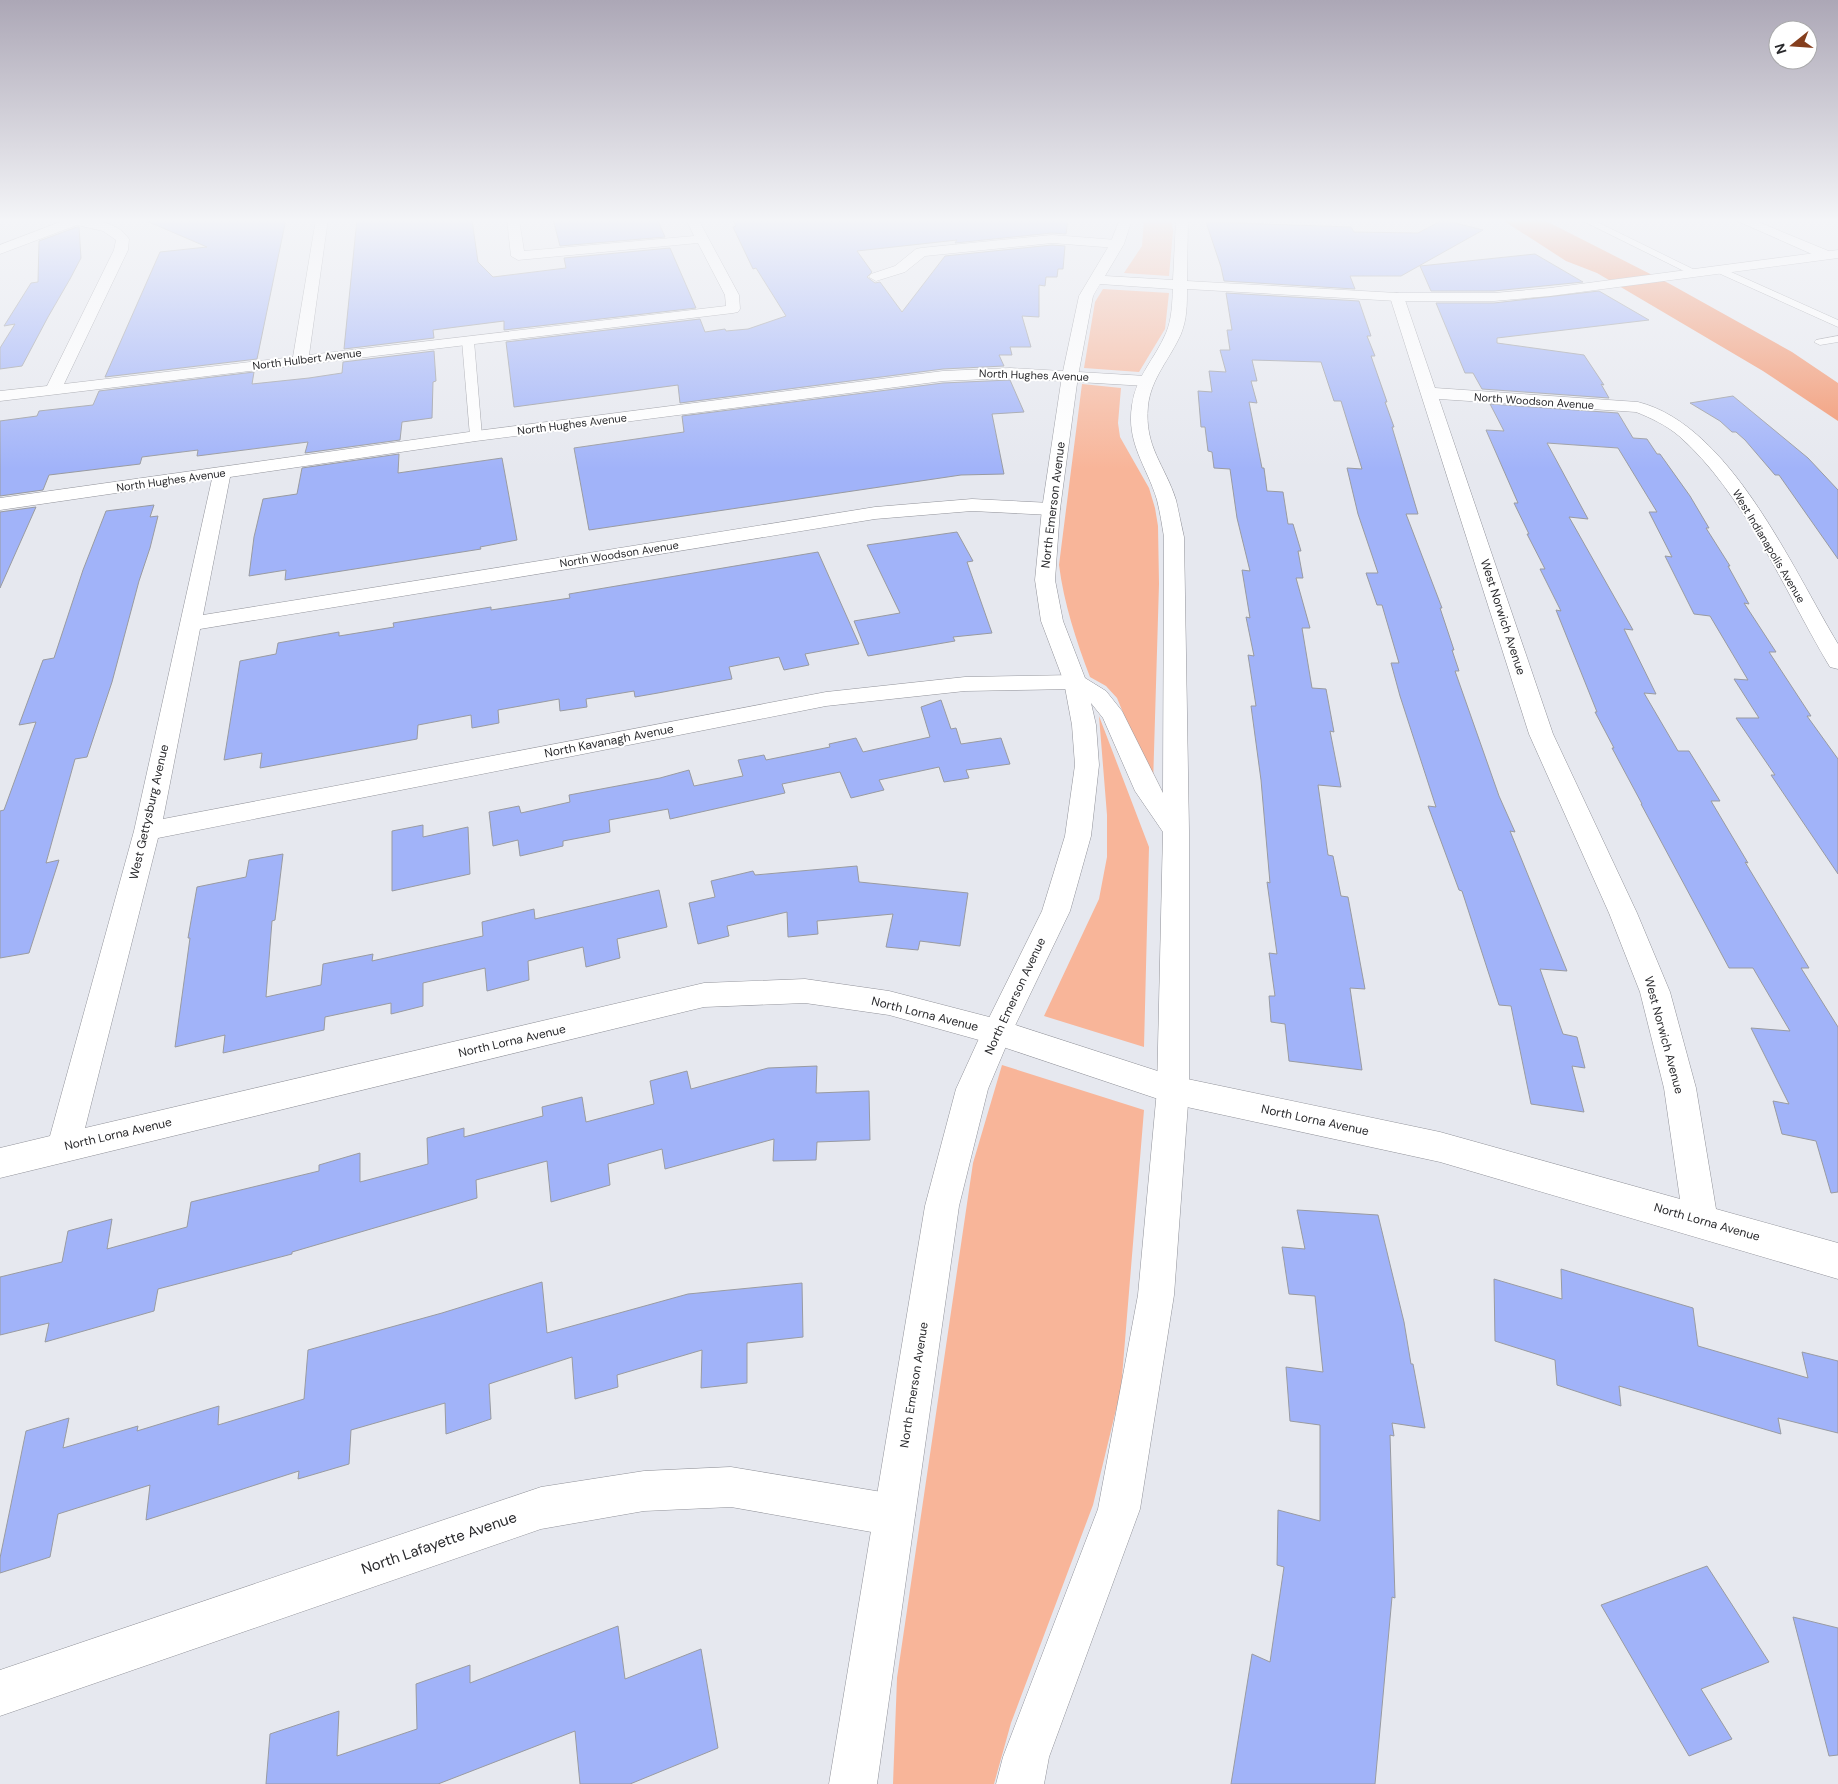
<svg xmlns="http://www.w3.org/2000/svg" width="1838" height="1784" font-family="'DM Sans',sans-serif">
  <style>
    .green { fill: #f8b599 }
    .water { fill: #f3936b }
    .building { fill: #a1b3f9; stroke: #999ba1 }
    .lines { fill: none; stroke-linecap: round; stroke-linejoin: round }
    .lane-casing { stroke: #92939a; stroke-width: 1 }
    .street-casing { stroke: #92939a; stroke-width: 1 }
    .secondary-casing { stroke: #92939a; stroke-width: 1 }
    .lane { fill: #fff; fill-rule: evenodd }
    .street { fill: #fff; fill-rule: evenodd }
    .secondary { fill: #fff; fill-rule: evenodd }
    .labels { text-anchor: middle; stroke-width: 4; stroke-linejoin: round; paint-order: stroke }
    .far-street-label { font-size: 11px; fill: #29292c; stroke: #fff }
    .street-label { font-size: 12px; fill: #29292c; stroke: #fff }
    .near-street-label { font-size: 15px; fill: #29292c; stroke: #fff }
  </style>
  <rect width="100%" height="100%" fill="#e6e8ef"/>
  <!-- green -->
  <g class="green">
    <path d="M 1144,219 L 1171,219 L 1173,231 L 1169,276 L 1124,273 L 1142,246 Z"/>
    <path d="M 1103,289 L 1169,293 L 1165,329 L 1139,372 L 1084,368 L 1095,302 Z"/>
    <path d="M 1082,384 L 1121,388 L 1118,423 L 1120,437 L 1149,488 L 1155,508 L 1158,526 L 1159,584 L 1153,785 L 1117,698 L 1106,686 L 1090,677 C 1076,640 1064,604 1059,565 Z"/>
    <path d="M 1099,716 L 1149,847 L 1144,1047 L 1044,1016 L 1099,899 L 1107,857 L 1107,815 Z"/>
    <path d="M 1002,1065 L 1144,1110 L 1121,1389 L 1093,1505 L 1011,1723 L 994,1784 L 893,1784 L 897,1678 L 973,1163 Z"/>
  </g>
  <!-- water -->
  <path class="water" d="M 1501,219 L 1542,219 L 1670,284 L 1792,352 L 1838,383 L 1838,421 L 1763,371 L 1597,273 L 1566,261 Z"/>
  <!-- building -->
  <g class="building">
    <path d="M 142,219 L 286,219 L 257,359 L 105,377 L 160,252 L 207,247 Z"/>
    <path d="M 357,219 L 472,220 L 478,262 L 493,277 L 566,268 L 564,258 L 670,248 L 696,308 L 504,330 L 504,321 L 433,330 L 434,338 L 344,349 Z"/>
    <path d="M 553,219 L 657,219 L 665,237 L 560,246 Z"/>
    <path d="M 732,219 L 1068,219 L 1066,234 L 1052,233 L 955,243 L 957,240 L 857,251 L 872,272 L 867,277 L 875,283 L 880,282 L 902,312 L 945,256 L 1052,245 L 1065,246 L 1063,269 L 1058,269 L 1057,277 L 1046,277 L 1045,286 L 1039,285 L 1039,317 L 1022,316 L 1031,347 L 1010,347 L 1012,355 L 999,355 L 1004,366 L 943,369 L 680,403 L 678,385 L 514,407 L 506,342 L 700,319 L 705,332 L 725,329 L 726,331 L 748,329 L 786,316 L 756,268 L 753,269 L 733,227 L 736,226 Z"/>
    <path d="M 1443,220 L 1483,230 L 1401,276 L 1350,276 L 1355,289 L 1224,281 L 1221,267 L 1206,222 L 1351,227 L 1354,232 L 1418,233 Z"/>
    <path d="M 77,227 L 79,227 L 81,258 L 70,279 L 48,317 L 22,366 L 0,369 L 0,348 L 15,324 L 4,326 L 31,283 L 38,282 L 39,241 Z"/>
    <path d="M 1535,254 L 1583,282 L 1494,291 L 1431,291 L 1420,266 Z"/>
    <path d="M 1599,291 L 1649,320 L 1497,338 L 1497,343 L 1584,355 L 1604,385 L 1601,384 L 1609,398 L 1482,389 L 1473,373 L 1465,373 L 1436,303 L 1494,303 Z"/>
    <path d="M 1226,293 L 1359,301 L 1371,336 L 1367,336 L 1375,356 L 1371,356 L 1387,402 L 1385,402 L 1394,427 L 1392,427 L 1418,514 L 1406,514 L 1442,608 L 1440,608 L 1454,650 L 1452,650 L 1459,671 L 1455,671 L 1499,796 L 1515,832 L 1510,831 L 1567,971 L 1540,969 L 1563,1034 L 1577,1037 L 1585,1068 L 1572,1066 L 1584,1112 L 1531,1104 L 1511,1006 L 1499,1005 L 1462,891 L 1459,890 L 1428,806 L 1436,807 L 1400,696 L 1391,663 L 1399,663 L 1382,605 L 1377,605 L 1366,573 L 1378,573 L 1358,514 L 1347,468 L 1362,469 L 1341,401 L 1334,401 L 1321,362 L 1252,360 L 1257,381 L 1251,381 L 1257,403 L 1249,402 L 1262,468 L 1264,468 L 1267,491 L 1283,492 L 1288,524 L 1293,524 L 1301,551 L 1298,551 L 1303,578 L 1296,578 L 1310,628 L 1302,628 L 1312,688 L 1326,689 L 1334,732 L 1330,731 L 1341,787 L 1318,785 L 1328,855 L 1333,856 L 1341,896 L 1348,897 L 1365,989 L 1350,988 L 1362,1070 L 1289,1061 L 1285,1024 L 1271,1022 L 1269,996 L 1275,996 L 1269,953 L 1277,954 L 1267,882 L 1270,883 L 1261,780 L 1251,706 L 1256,706 L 1248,655 L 1254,656 L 1246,617 L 1250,618 L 1242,570 L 1250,571 L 1237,518 L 1230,469 L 1214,468 L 1212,452 L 1208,451 L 1205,427 L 1201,427 L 1198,391 L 1212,392 L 1209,371 L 1226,372 L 1220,350 L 1230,350 L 1227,330 L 1232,330 Z"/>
    <path d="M 434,351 L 436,381 L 433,382 L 432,418 L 402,422 L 400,440 L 305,453 L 308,442 L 197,456 L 198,450 L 142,457 L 140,464 L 49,475 L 43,490 L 0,496 L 0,421 L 37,416 L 39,411 L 93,405 L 99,391 L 254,372 L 252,384 L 309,378 L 342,373 L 343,362 Z"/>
    <path d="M 1010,380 L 1024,412 L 992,414 L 1004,474 L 961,475 L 589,530 L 574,448 L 684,432 L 682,416 L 943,383 Z"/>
    <path d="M 1733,396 L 1808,458 L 1838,490 L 1838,559 L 1779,475 L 1775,475 L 1745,440 L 1736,432 L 1732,432 L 1720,421 L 1690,403 Z"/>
    <path d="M 1490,404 L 1618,413 L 1633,438 L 1647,439 L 1657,454 L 1660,454 L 1690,496 L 1709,528 L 1706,528 L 1730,566 L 1728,566 L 1749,604 L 1744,603 L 1776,652 L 1769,652 L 1811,716 L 1807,716 L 1838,759 L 1838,874 L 1771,775 L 1775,775 L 1736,718 L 1759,718 L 1734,679 L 1748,680 L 1710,616 L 1694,614 L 1665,556 L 1672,557 L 1649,512 L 1657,512 L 1618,448 L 1547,443 L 1588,519 L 1569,517 L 1633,630 L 1624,629 L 1656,694 L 1644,693 L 1678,751 L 1689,751 L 1720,801 L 1711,801 L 1748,863 L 1745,862 L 1809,968 L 1801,968 L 1838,1027 L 1838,1192 L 1831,1193 L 1816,1141 L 1782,1134 L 1773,1101 L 1789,1104 L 1751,1028 L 1790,1031 L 1753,968 L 1729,968 L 1641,804 L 1642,804 L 1612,748 L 1614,748 L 1595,712 L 1597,712 L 1556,610 L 1561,611 L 1540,569 L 1545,569 L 1527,534 L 1529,534 L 1514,503 L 1518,503 L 1486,430 L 1504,431 Z"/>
    <path d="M 399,454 L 398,473 L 502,458 L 517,540 L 480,547 L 481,549 L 285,580 L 286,570 L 249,576 L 254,537 L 263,499 L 297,494 L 302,468 Z"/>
    <path d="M 154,505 L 150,517 L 158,516 L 150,548 L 139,581 L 112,682 L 87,757 L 75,759 L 46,863 L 59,860 L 29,953 L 0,958 L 0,811 L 4,810 L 36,722 L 19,725 L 43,660 L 54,658 L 83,570 L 106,511 Z"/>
    <path d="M 36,507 L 0,588 L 0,512 Z"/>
    <path d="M 957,532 L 973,561 L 967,562 L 992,633 L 953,637 L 955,641 L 868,656 L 854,621 L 900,613 L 867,545 Z"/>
    <path d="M 818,552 L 859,644 L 805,654 L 809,665 L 784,670 L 779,657 L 729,667 L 732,679 L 658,693 L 635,697 L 634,691 L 586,699 L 587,707 L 560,711 L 559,699 L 498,710 L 499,723 L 472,728 L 471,715 L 418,725 L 417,739 L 260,768 L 262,753 L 224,760 L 240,661 L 276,654 L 278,643 L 339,632 L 339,636 L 394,627 L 393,623 L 491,607 L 491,610 L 570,598 L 569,594 Z"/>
    <path d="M 941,700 L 951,729 L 956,728 L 961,744 L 1001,738 L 1010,764 L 966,770 L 969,778 L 944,782 L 939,767 L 879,780 L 884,790 L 851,798 L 840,772 L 782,784 L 785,793 L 670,819 L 668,809 L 609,820 L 610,832 L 563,841 L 563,846 L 520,856 L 518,840 L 493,846 L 489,812 L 519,806 L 521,813 L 570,802 L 569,795 L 660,778 L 689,770 L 694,786 L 743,776 L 738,760 L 764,755 L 766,760 L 830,747 L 829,744 L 856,738 L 863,752 L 930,737 L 921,707 Z"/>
    <path d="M 423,825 L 423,837 L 468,827 L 470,874 L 392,891 L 392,831 Z"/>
    <path d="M 283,854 L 275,920 L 272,921 L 266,997 L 321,985 L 323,964 L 373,954 L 372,961 L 483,936 L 482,922 L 534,909 L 535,919 L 659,890 L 667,927 L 617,939 L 620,958 L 586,967 L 583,947 L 528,961 L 529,980 L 487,991 L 485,968 L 423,983 L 423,1006 L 391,1014 L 391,1003 L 325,1017 L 324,1030 L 223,1053 L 225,1035 L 175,1047 L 190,938 L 188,938 L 197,887 L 246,877 L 249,860 Z"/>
    <path d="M 857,866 L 859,882 L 968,893 L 960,946 L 920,941 L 918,950 L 886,947 L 893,914 L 817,921 L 818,934 L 788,937 L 787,912 L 727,926 L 729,936 L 698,944 L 689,903 L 715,897 L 711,881 L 753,871 L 755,875 Z"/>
    <path d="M 817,1066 L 816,1093 L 869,1091 L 870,1140 L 817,1142 L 816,1160 L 773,1161 L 774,1139 L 665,1169 L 662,1149 L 608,1164 L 610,1185 L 551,1202 L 547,1161 L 476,1180 L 477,1198 L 292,1252 L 292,1254 L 158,1289 L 154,1311 L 45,1342 L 49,1323 L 0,1335 L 0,1277 L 62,1262 L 68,1231 L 112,1219 L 107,1249 L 187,1227 L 191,1202 L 319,1171 L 319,1165 L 360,1153 L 360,1182 L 428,1164 L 427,1138 L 464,1128 L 464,1137 L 543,1116 L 542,1107 L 582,1097 L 586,1122 L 654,1104 L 650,1081 L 687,1071 L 691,1089 L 768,1068 Z"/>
    <path d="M 1297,1210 L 1378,1215 L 1404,1322 L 1411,1364 L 1413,1364 L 1425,1428 L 1392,1423 L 1394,1436 L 1390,1435 L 1395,1598 L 1392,1597 L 1375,1784 L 1231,1784 L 1252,1654 L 1270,1662 L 1284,1567 L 1277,1565 L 1278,1510 L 1320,1521 L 1320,1425 L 1290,1421 L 1286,1367 L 1323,1372 L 1315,1296 L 1289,1294 L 1282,1247 L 1305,1249 Z"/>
    <path d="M 1561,1269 L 1693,1308 L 1698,1346 L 1808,1378 L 1802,1352 L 1838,1361 L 1838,1433 L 1778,1418 L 1781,1434 L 1619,1386 L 1621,1406 L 1557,1385 L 1555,1360 L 1495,1341 L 1494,1279 L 1562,1299 Z"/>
    <path d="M 542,1282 L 547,1333 L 688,1294 L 802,1283 L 803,1337 L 747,1343 L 747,1383 L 701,1388 L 702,1350 L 617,1375 L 618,1387 L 575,1399 L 572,1357 L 489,1384 L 491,1419 L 446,1434 L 445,1403 L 351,1430 L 349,1464 L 298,1479 L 299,1471 L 146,1520 L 150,1485 L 58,1514 L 50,1557 L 0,1573 L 0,1558 L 26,1431 L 69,1418 L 63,1448 L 138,1426 L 137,1431 L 219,1406 L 218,1425 L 304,1399 L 308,1350 L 442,1313 Z"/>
    <path d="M 1707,1566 L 1769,1662 L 1701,1689 L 1732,1739 L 1689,1756 L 1601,1605 Z"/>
    <path d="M 1793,1617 L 1838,1628 L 1838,1755 L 1829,1756 Z"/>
    <path d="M 618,1626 L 625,1679 L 701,1649 L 718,1748 L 630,1784 L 580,1784 L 575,1731 L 438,1784 L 266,1784 L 270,1734 L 339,1711 L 337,1756 L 417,1729 L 416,1684 L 470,1665 L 470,1683 Z"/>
  </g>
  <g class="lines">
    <defs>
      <g id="lane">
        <path d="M 1579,219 L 1591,219 L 1701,273 L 1696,276 L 1692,275 Z"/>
        <path d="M 1720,267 L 1838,320 L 1838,327 L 1716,272 L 1716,268 Z"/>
        <path d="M 1838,336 L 1838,342 L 1820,345 L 1814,342 L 1816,340 Z"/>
        <path d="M 468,338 L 474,341 L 482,436 L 476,440 L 470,436 L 462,341 Z"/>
      </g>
      <g id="street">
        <path d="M 68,219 C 90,219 116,220 129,239 L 128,250 L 64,384 L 293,357 L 316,219 L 328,219 L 309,355 L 726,306 L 725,295 L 698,243 L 518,260 L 511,256 L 507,219 L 519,219 L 524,251 L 694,236 L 686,219 L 698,219 L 739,295 L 740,309 L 738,312 L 733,313 L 0,401 L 0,391 L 47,386 L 114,250 L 116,240 L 103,231 L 77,225 L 0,254 L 0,245 Z"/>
        <path d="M 1733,219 L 1751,219 L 1831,252 L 1833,255 L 1831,258 L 1821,258 Z"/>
        <path d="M 1052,235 L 1117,240 L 1124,244 L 1117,248 L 1052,243 L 925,256 L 905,272 L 876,281 L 869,277 L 871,274 L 895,266 L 916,249 L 921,248 Z"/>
        <path d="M 1397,293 L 1402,294 L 1404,297 L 1435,388 L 1638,402 C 1730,425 1792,568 1838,644 L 1838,669 L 1830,667 L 1827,662 C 1784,589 1743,492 1679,436 C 1666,425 1651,418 1636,412 L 1439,399 L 1553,734 L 1637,913 L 1670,992 L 1696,1088 L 1716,1209 L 1838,1243 L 1838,1279 L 1440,1162 L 1173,1104 L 997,1045 L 889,1015 L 805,1003 L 704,1007 L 0,1178 L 0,1148 L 50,1136 L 134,831 L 212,479 L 0,510 L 0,498 L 476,431 L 943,371 L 1010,368 L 1146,376 L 1152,378 L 1154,381 L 1152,384 L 1146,386 L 1010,378 L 943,381 L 476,441 L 230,477 L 203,615 L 875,507 L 972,499 L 1051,503 L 1058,505 L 1060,509 L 1058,513 L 1051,515 L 972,511 L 875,519 L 200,629 L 163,819 L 826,692 L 965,677 L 1075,675 L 1083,677 L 1086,682 L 1083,687 L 1075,689 L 965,691 L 826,706 L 158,838 L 85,1128 L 704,983 L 805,979 L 889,991 L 997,1019 L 1173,1076 L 1440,1132 L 1680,1199 L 1664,1088 L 1640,992 L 1609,913 L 1529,734 L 1390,297 L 1392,294 Z"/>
        <path d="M 731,1467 L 894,1494 L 909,1500 L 915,1515 L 909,1530 L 894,1536 L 731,1507 L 644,1511 L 541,1529 L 0,1716 L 0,1670 L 541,1487 L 644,1471 Z"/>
      </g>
      <path id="secondary" d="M 1120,219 L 1132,219 L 1124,244 L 1105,276 L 1173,280 L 1176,219 L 1188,219 L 1187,281 L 1397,293 L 1494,293 L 1550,288 L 1838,250 L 1838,258 L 1550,296 L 1494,301 L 1397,301 L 1187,289 C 1187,305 1187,319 1181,334 C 1170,359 1151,378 1148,406 C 1144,447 1165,465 1176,500 C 1179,512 1181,525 1184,537 L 1189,831 L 1189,1090 L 1174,1295 L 1140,1509 L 1049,1757 L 1044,1784 L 996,1784 L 1003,1757 L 1098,1509 L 1138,1295 L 1157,1090 L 1163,832 L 1135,791 L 1103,718 L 1091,703 L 1096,725 L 1099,765 L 1091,836 L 1070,911 L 1012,1032 L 988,1089 L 959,1206 L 877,1784 L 829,1784 L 925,1206 L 956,1089 L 982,1032 L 1042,911 L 1065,836 L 1075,765 L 1072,725 L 1064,682 L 1041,621 L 1035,580 L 1042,509 L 1062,376 L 1079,296 L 1110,244 ZM 1100,284 L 1173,289 C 1172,304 1172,319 1166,333 C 1155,359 1136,376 1132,405 C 1126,444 1147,466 1157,500 C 1160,512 1162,525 1164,537 L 1163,793 L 1122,711 L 1106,691 L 1085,678 L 1063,621 L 1055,580 L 1060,509 L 1078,376 L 1093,296 Z"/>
    </defs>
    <!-- lane casing -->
    <use href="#lane" class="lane-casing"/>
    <!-- street casing -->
    <use href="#street" class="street-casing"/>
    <!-- secondary casing -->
    <use href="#secondary" class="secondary-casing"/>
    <!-- lane -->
    <use href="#lane" class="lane"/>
    <!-- street -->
    <use href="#street" class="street"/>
    <!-- secondary -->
    <use href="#secondary" class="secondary"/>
  </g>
  <!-- sky -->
  <linearGradient id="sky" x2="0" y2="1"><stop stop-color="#aca7b6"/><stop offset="0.47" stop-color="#f4f5f8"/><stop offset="1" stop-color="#f4f5f8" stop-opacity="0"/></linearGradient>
  <rect width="1838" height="469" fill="url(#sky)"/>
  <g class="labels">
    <!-- far-street labels -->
    <g class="far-street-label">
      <text transform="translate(307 359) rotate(-7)" y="4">North Hulbert Avenue</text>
      <text transform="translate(1034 375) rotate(2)" y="4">North Hughes Avenue</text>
      <text transform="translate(1534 401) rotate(4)" y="4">North Woodson Avenue</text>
      <text transform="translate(572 424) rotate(-7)" y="4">North Hughes Avenue</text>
      <text transform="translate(171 480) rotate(-8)" y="4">North Hughes Avenue</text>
      <text transform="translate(1769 546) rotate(59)" y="4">West Indianapolis Avenue</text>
      <text transform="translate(619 554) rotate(-9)" y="4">North Woodson Avenue</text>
    </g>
    <!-- street labels -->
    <g class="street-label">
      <text transform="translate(1053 505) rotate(-83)" y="4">North Emerson Avenue</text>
      <text transform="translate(1503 617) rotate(72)" y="4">West Norwich Avenue</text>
      <text transform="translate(609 741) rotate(-11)" y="4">North Kavanagh Avenue</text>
      <text transform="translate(149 812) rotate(-77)" y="4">West Gettysburg Avenue</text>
      <text transform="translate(1015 996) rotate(-65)" y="4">North Emerson Avenue</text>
      <text transform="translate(925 1014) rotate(14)" y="4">North Lorna Avenue</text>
      <text transform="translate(1664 1035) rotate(75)" y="4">West Norwich Avenue</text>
      <text transform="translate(512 1041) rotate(-13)" y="4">North Lorna Avenue</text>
      <text transform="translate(1315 1120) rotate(12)" y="4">North Lorna Avenue</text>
      <text transform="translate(118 1134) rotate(-13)" y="4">North Lorna Avenue</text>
      <text transform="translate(1707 1222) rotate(16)" y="4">North Lorna Avenue</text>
      <text transform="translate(914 1385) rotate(-81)" y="4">North Emerson Avenue</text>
    </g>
    <!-- near-street labels -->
    <g class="near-street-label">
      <text transform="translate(439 1543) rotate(-19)" y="5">North Lafayette Avenue</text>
    </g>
  </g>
  <!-- north arrow -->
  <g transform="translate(1793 45) rotate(253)"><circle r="24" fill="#ffffff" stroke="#a9a9ab"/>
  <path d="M0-4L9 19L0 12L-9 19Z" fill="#853e1d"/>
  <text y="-8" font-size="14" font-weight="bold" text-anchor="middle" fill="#29292c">N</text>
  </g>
</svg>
